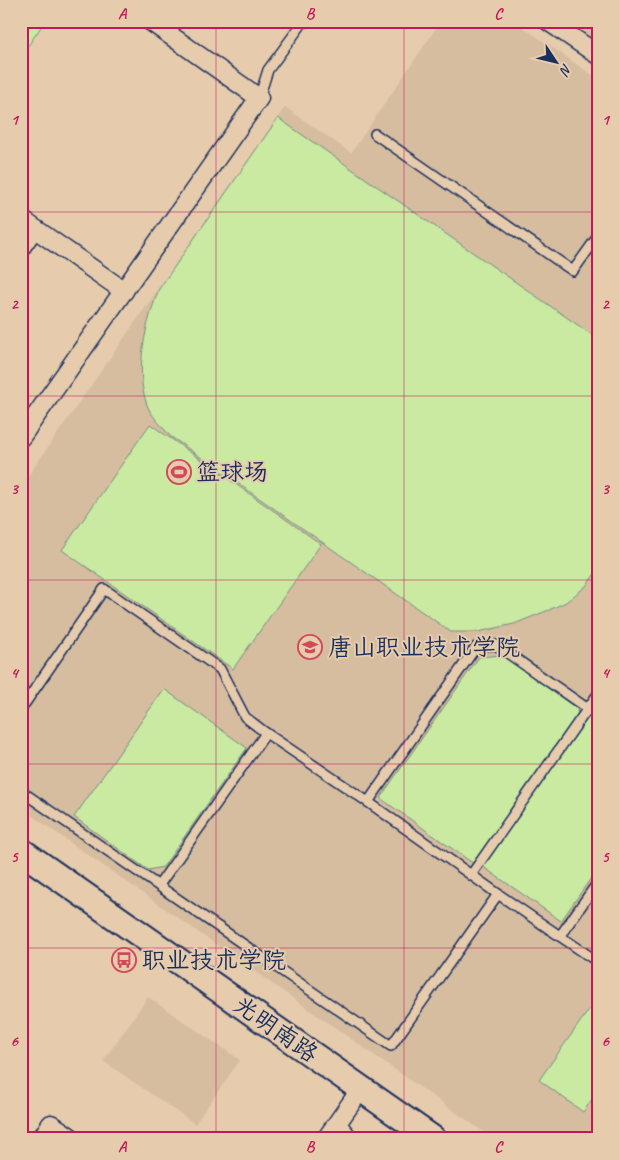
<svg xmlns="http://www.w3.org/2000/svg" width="619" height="1160" font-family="Caveat,'LXGW WenKai TC',sans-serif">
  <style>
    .built { fill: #d6bda0 }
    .green { fill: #caeaa2; stroke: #728c80 }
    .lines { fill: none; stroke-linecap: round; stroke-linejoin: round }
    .lane-casing { stroke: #1b2f5e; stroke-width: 12 }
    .street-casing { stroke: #1b2f5e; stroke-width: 21 }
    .secondary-casing { stroke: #1b2f5e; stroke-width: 29 }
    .lane { stroke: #e6ccad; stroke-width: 9 }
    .street { stroke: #e6ccad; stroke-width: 18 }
    .secondary { stroke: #e6ccad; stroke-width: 25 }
    .grid { fill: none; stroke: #c2185b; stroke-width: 1; stroke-opacity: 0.55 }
    .labels { text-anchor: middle; stroke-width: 4; stroke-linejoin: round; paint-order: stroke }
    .poi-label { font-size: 24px; fill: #1b2f5e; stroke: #e6ccad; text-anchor: start }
    .street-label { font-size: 24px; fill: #1b2f5e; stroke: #e6ccad }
    .neatline { fill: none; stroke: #c2185b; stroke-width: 2 }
    .grid-label { font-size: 16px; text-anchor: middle; font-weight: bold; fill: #c2185b }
  </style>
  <rect width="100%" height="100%" fill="#e6ccad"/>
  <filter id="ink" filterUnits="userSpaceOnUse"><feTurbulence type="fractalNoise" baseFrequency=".02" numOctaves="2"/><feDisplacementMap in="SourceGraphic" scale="10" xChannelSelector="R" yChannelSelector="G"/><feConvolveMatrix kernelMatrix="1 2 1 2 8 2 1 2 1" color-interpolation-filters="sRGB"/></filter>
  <g filter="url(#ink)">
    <!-- built -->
    <g class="built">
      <path d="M 441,21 L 514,21 L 598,79 L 598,1139 L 494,1139 L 21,808 L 21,486 L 285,107 L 351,153 Z"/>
      <path d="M 569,21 L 598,21 L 598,41 Z"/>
      <path d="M 148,997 L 240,1060 L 195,1124 L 103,1061 Z"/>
    </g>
    <!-- green -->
    <g class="green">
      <path d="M 21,21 L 45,21 L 21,56 Z"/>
      <path d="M 278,118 L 598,339 L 598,570 L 585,587 L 566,602 L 549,610 L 514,624 L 478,632 L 451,632 L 170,436 C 163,427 151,416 147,405 C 134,370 146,322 159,289 Z"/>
      <path d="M 150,424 L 321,544 L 233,669 L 62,550 Z"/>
      <path d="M 502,655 L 577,709 L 578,716 L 474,864 L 380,798 L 479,657 Z"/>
      <path d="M 164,689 L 247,748 L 163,867 L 148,870 L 74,817 Z"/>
      <path d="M 591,717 L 598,721 L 598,868 L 561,921 L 482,866 L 584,719 Z"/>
      <path d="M 598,997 L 598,1091 L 583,1112 L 539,1080 Z"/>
    </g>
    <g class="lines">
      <defs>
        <g id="lane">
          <path d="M 566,33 L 575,21"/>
          <path d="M 169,35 L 179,21"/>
          <path d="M 259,98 L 268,70 L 304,21"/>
          <path d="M 375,134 L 573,271 L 598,236"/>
          <path d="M 21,255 L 38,231"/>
          <path d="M 21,709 L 104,589 L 220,669 L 245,717 L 266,733 L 368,802 L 498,894 L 598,962"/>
          <path d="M 21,791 L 391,1046 L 498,894"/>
          <path d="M 368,802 L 476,647 L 496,645 L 598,716"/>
          <path d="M 21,872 L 31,859"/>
          <path d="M 471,875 L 598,694"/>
          <path d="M 159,885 L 266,733"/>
          <path d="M 560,936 L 598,882"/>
          <path d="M 339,1120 L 355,1139"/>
        </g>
        <g id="street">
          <path d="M 548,21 L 598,55"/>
          <path d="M 21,219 L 124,291"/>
          <path d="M 21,437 L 259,98 L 150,21"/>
          <path d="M 41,1139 L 51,1124 L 73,1139"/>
          <path d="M 326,1139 L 361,1089"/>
        </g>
        <path id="secondary" d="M 21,851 L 433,1139"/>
      </defs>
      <!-- lane casing -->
      <use href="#lane" class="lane-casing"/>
      <!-- street casing -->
      <use href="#street" class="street-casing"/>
      <!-- secondary casing -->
      <use href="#secondary" class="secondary-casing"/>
      <!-- lane -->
      <use href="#lane" class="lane"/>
      <!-- street -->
      <use href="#street" class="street"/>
      <!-- secondary -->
      <use href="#secondary" class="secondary"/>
    </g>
  </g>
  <!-- grid -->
  <path class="grid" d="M 216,21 L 216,1139M 404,21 L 404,1139M 21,212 L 598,212M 21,396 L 598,396M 21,580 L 598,580M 21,764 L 598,764M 21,948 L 598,948"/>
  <!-- icons -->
  <defs>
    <symbol id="stadium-ring" viewBox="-11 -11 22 22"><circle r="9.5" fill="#e6ccad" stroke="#d1495b" stroke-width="1.5"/><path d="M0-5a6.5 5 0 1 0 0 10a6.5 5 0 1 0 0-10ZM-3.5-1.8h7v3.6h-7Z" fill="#d1495b"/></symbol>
    <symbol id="university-ring" viewBox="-11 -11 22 22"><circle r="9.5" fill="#e6ccad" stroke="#d1495b" stroke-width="1.5"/><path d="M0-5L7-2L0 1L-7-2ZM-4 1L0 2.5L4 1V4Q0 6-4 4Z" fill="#d1495b"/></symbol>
    <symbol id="bus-ring" viewBox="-11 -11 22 22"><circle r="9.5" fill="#e6ccad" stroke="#d1495b" stroke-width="1.5"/><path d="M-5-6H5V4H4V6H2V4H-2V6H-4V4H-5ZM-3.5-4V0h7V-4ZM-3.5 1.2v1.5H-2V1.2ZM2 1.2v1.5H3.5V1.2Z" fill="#d1495b"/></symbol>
  </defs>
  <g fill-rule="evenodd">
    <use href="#stadium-ring" x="165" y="458" width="28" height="28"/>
    <use href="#university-ring" x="296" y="633" width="28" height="28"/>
    <use href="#bus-ring" x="110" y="946" width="28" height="28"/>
  </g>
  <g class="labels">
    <!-- poi labels -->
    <g class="poi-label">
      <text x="196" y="480">篮球场</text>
      <text x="328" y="655">唐山职业技术学院</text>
      <text x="142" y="968">职业技术学院</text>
    </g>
    <!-- street labels -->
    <g class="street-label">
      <text transform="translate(276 1029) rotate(35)" y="8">光明南路</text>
    </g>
  </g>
  <!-- margin -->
  <rect width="619" height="1160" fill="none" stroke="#e6ccad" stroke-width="55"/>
  <!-- north arrow -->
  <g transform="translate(556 62) rotate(125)" stroke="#e6ccad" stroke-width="4" paint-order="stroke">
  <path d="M0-4L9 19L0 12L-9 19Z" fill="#1b2f5e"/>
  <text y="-8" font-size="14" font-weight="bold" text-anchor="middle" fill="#1b2f5e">N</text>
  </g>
  <rect x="28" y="28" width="564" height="1104" class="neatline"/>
  <g class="grid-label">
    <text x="122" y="19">A</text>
    <text x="310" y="19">B</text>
    <text x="498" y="19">C</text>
    <text x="14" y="125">1</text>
    <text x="605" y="125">1</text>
    <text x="14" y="309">2</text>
    <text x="605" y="309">2</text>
    <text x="14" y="494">3</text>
    <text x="605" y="494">3</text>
    <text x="14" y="678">4</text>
    <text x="605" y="678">4</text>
    <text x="14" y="862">5</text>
    <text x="605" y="862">5</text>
    <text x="14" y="1046">6</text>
    <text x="605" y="1046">6</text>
    <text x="122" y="1152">A</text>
    <text x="310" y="1152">B</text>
    <text x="498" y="1152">C</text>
  </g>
</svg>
